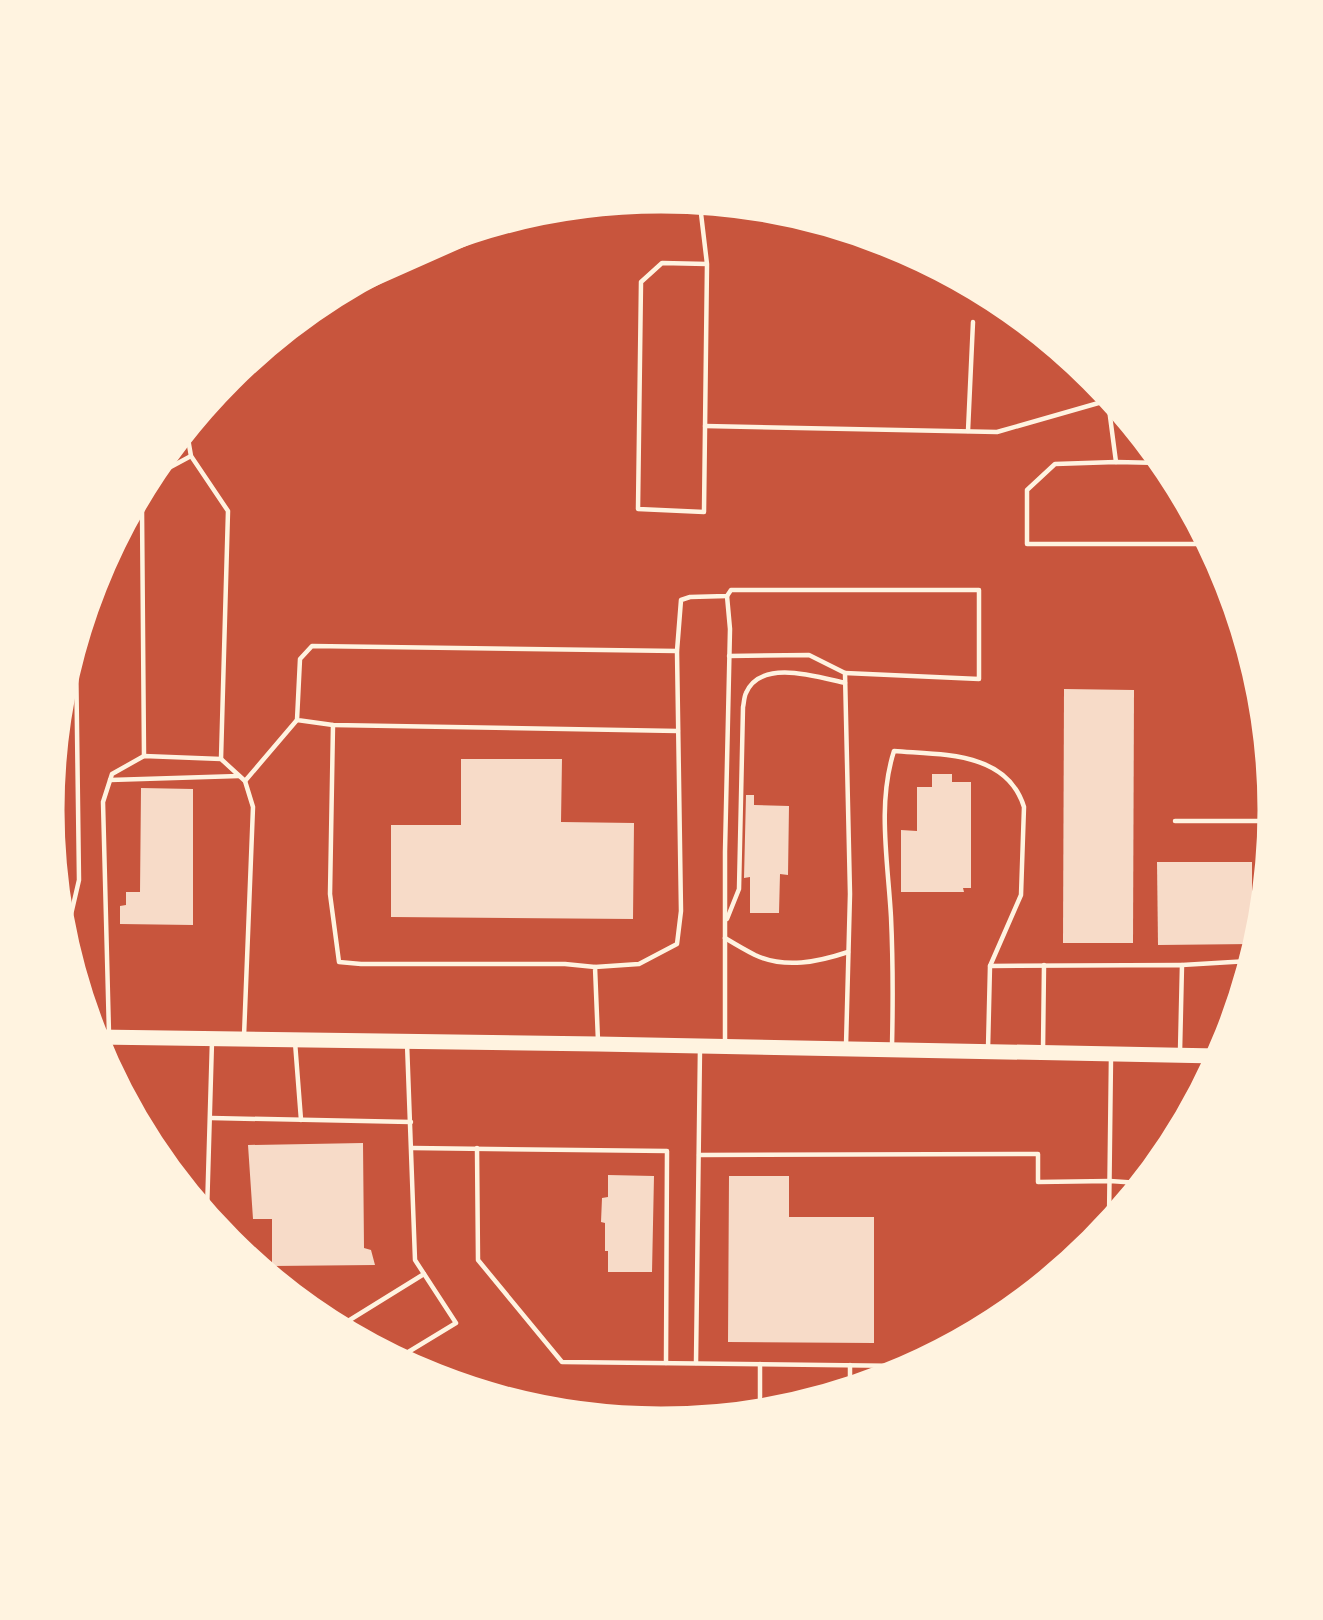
<svg xmlns="http://www.w3.org/2000/svg" width="1323" height="1620" font-family="'Open Sans',sans-serif">
  <style>
    .building { fill: #f7dbc8 }
    .lines { fill: none; stroke-linecap: round; stroke-linejoin: round }
    .service { stroke: #fff3e0; stroke-width: 4.5 }
    .minor { stroke: #fff3e0; stroke-width: 6 }
    .primary { stroke: #fff3e0; stroke-width: 15 }
    .rim { fill: none; stroke: #fff3e0; stroke-width: 3 }
  </style>
  <rect width="100%" height="100%" fill="#c8553d"/>
  <!-- building -->
  <g class="building">
    <path d="M 1064,689 L 1134,690 L 1133,943 L 1063,943 Z"/>
    <path d="M 461,759 L 562,759 L 561,822 L 634,823 L 633,919 L 391,917 L 391,825 L 461,825 Z"/>
    <path d="M 932,774 L 952,774 L 952,782 L 971,782 L 971,888 L 963,888 L 964,892 L 901,892 L 901,830 L 917,831 L 917,787 L 932,787 Z"/>
    <path d="M 141,788 L 193,789 L 193,925 L 120,924 L 120,906 L 126,905 L 126,892 L 140,892 Z"/>
    <path d="M 54,793 L 57,793 L 56,830 L 54,830 L 53,810 Z"/>
    <path d="M 746,795 L 754,795 L 754,805 L 789,806 L 788,875 L 780,874 L 779,913 L 750,913 L 750,877 L 744,878 Z"/>
    <path d="M 1157,862 L 1252,862 L 1252,944 L 1158,945 Z"/>
    <path d="M 363,1143 L 364,1248 L 371,1250 L 375,1265 L 272,1266 L 272,1219 L 253,1219 L 248,1145 Z"/>
    <path d="M 608,1175 L 654,1176 L 652,1272 L 608,1272 L 608,1251 L 605,1251 L 605,1223 L 601,1222 L 602,1198 L 608,1197 Z"/>
    <path d="M 729,1176 L 789,1176 L 789,1217 L 874,1217 L 874,1343 L 728,1342 Z"/>
  </g>
  <g class="lines">
    <!-- service -->
    <g class="service">
      <path d="M 700,205 L 707,264 L 704,512 L 638,509 L 641,282 L 662,263 L 707,264"/>
      <path d="M 1108,401 L 1116,462"/>
      <path d="M 705,426 L 997,432 L 1109,400"/>
      <path d="M 968,431 L 973,322"/>
      <path d="M 187,433 L 191,456 L 228,511 L 221,759"/>
      <path d="M 1161,463 L 1116,462 L 1055,464 L 1027,490 L 1027,544 L 1207,544"/>
      <path d="M 152,477 L 191,456"/>
      <path d="M 677,651 L 312,646 L 300,659 L 297,720 L 333,725 L 678,731"/>
      <path d="M 729,656 L 809,655 L 845,673 L 850,894 L 846,1046"/>
      <path d="M 333,725 L 330,894 L 339,962 L 361,964 L 565,964 L 595,967 L 598,1041"/>
      <path d="M 144,756 L 142,509 L 149,482"/>
      <path d="M 110,780 L 239,776"/>
      <path d="M 245,781 L 297,720"/>
      <path d="M 1175,821 L 1269,821"/>
      <path d="M 727,919 L 739,889 L 743,707 C 744,703 744,697 746,693 C 761,658 818,677 845,683"/>
      <path d="M 66,936 L 79,880 L 76,653"/>
      <path d="M 725,938 C 735,944 745,950 755,955 C 785,969 818,962 848,952"/>
      <path d="M 1182,965 L 1249,961"/>
      <path d="M 990,966 L 1182,965 L 1180,1052"/>
      <path d="M 595,967 L 639,964 L 677,944 L 681,911 L 677,651 L 681,600 L 690,597 L 727,596 L 731,590 L 979,590 L 979,679 L 845,673"/>
      <path d="M 109,1034 L 103,802 L 112,774 L 144,756 L 221,759 L 245,781 L 253,807 L 244,1036"/>
      <path d="M 295,1042 L 301,1120"/>
      <path d="M 725,1043 L 725,852 L 730,629 L 727,596"/>
      <path d="M 892,1046 C 893,1003 893,960 891,917 C 888,862 877,804 894,751 C 942,755 1007,751 1024,807 L 1021,895 L 990,966 L 988,1049"/>
      <path d="M 1043,1050 L 1044,965"/>
      <path d="M 211,1118 L 411,1122"/>
      <path d="M 412,1148 L 667,1151 L 666,1363"/>
      <path d="M 477,1148 L 478,1260 L 562,1362 L 907,1366"/>
      <path d="M 699,1155 L 1038,1154 L 1038,1182 L 1110,1181 L 1139,1183"/>
      <path d="M 207,1212 L 212,1041"/>
      <path d="M 1109,1220 L 1111,1057"/>
      <path d="M 340,1326 L 424,1274"/>
      <path d="M 400,1357 L 456,1323 L 415,1260 L 407,1043"/>
      <path d="M 696,1363 L 700,1048"/>
      <path d="M 850,1386 L 850,1365"/>
      <path d="M 760,1409 L 760,1364"/>
    </g>
    <!-- minor -->
    <path class="minor" d="M 317,309 L 470,241 L 546,212"/>
    <!-- primary -->
    <path class="primary" d="M 97,1037 L 598,1044 L 1217,1056"/>
  </g>
  <!-- crop -->
  <path d="M0 0H1323V1620H0ZM63 810a598 598 0 1 1 1196 0a598 598 0 1 1-1196 0Z" fill="#fff3e0" fill-rule="evenodd"/>
  <path class="rim" d="M63 810a598 598 0 1 1 1196 0a598 598 0 1 1-1196 0Z"/>
</svg>
